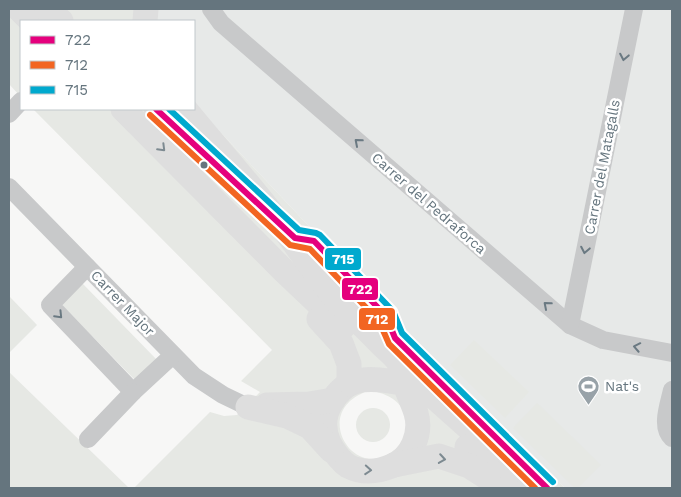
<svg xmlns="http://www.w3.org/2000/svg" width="681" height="497" font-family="'Work Sans',sans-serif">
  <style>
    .built { fill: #e7e9e8 }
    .green { fill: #e6e8e4; fill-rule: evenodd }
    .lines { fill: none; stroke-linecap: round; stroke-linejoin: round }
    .street { stroke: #c8c9ca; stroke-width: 18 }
    .secondary { stroke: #dedede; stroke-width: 25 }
    .bus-1-casing { stroke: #fff; stroke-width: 10 }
    .bus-2-casing { stroke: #fff; stroke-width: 10 }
    .bus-3-casing { stroke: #fff; stroke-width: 10 }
    .bus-1 { stroke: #e5007d; stroke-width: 6 }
    .bus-2 { stroke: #f26522; stroke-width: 6 }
    .bus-3 { stroke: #00a9ce; stroke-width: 6 }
    .oneway { stroke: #6a7982 }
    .oneway2 { stroke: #7d8a91 }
    .bus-dot { fill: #65757e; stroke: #fff; stroke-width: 2 }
    .labels { text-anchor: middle; stroke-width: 5; stroke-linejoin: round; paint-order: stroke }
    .street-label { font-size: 14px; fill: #65757e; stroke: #fff }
    .poi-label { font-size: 14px; fill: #65757e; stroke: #fff; text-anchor: start }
    .line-badge { stroke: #fff; stroke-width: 2 }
    .badge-label { font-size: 14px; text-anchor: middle; font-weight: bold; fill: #fff }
  </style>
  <rect width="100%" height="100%" fill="#f7f7f6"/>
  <!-- built -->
  <path class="built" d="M 135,9 L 672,9 L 672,488 L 565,488 L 416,340 L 194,104 L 194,21 L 135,21 Z"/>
  <!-- green -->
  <g class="green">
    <path d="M 9,9 L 135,9 L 135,21 L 21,21 L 21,97 L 9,84 Z"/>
    <path d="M 194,104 L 416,340 L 565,488 L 134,488 L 210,412 L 224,416 L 237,415 L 260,392 L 241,381 L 272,350 L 33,109 L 194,109 ZM 368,391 C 394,392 415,412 403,439 C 400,447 393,451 387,455 C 350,476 312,410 368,391 Z"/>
    <path d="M 82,283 L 157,360 L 136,381 L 61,304 Z"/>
    <path d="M 9,296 L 37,325 L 9,353 Z"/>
    <path d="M 474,340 L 529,392 L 505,418 L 450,365 Z"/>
    <path d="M 9,372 L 129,488 L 9,488 Z"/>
    <path d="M 537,403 L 601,465 L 578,488 L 575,488 L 513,428 Z"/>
    <circle cx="373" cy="425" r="17"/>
  </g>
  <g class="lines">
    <!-- street -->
    <g class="street">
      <path d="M 211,9 L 221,23 L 570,325 L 603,340 L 672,353"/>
      <path d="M 9,114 L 21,101"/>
      <path d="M 9,187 L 194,376 L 223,395 L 248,407"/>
      <path d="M 87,267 L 50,305 L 133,392 L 173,355"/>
      <path d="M 570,325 L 634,9"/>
      <path d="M 672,390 C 669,404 660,427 672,438"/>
      <path d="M 88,439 L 133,392"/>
    </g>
    <!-- secondary -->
    <g class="secondary">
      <path d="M 19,9 L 31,21"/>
      <path d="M 47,9 L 61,21"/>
      <path d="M 145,21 L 146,9"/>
      <path d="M 123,109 L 284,271 L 343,327"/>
      <path d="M 156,109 L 206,154"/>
      <path d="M 185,109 C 215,146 247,181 276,219 C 296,244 313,271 333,295 C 349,313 367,329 383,346 C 388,351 396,357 399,363 C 402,369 403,377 405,384 C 408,394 413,403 416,413 C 422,433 412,458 392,466 C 377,472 363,474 348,466 C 339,460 334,452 329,443 C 323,430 323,416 331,403 C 345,379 363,377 389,381 C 408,384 419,386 434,397 L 526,479 L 539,488"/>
      <path d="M 319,319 L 341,343 L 349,364 L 349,384"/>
      <path d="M 391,334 L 455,397"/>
      <path d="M 267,405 L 309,404 L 333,400"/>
      <path d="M 248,407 L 287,416 L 310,427 L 331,450"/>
      <path d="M 467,447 L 507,488"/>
      <path d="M 394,465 L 439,456 L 469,466 L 488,478"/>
    </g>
    <defs>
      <path id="bus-1" d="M 156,109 L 295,238 L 314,241 L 386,316 L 395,338 L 547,488"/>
      <path id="bus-2" d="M 150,115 L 290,245 L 310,249 L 379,321 L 389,344 L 535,488"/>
      <path id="bus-3" d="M 169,109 L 299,230 L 316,233 L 320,235 L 393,311 L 402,333 L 553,482"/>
    </defs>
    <!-- bus-1 casing -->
    <use href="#bus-1" class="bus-1-casing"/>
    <!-- bus-2 casing -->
    <use href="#bus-2" class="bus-2-casing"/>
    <!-- bus-3 casing -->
    <use href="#bus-3" class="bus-3-casing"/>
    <!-- bus-1 -->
    <use href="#bus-1" class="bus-1"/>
    <!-- bus-2 -->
    <use href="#bus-2" class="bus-2"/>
    <!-- bus-3 -->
    <use href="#bus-3" class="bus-3"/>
  </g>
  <!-- one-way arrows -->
  <defs><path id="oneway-chevron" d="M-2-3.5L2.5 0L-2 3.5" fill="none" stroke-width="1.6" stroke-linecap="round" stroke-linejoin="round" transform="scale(1.25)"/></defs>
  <g class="oneway">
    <use href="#oneway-chevron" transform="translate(624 57) rotate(101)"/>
    <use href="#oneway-chevron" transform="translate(358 142) rotate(-139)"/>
    <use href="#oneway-chevron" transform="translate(585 250) rotate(101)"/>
    <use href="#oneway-chevron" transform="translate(547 305) rotate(-139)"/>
    <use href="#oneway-chevron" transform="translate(59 315) rotate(46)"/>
    <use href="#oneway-chevron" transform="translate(637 347) rotate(-169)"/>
  </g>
  <g class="oneway2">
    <use href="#oneway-chevron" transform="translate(162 148) rotate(45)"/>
    <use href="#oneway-chevron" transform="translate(442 459) rotate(9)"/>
    <use href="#oneway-chevron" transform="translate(368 470) rotate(4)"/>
  </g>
  <!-- icons -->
  <defs>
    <symbol id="stadium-pin" viewBox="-11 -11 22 30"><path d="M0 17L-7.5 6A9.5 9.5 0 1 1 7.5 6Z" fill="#98a2a8" stroke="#fff"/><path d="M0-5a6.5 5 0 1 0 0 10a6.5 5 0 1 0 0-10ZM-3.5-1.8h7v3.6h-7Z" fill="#fff"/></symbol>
  </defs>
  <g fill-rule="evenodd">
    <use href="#stadium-pin" x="576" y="374" width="25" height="34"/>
  </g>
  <!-- markers -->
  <circle class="bus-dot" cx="204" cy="165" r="4.5"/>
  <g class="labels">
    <!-- street labels -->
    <g class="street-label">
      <text transform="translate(602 167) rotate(-79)" y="5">Carrer del Matagalls</text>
      <text transform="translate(429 203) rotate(41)" y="5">Carrer del Pedraforca</text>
      <text transform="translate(123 303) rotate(46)" y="5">Carrer Major</text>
    </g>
    <!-- poi labels -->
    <g class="poi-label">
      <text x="605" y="391">Nat's</text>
    </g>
  </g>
  <g class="line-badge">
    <rect x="324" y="247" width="38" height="24" rx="5" fill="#00a9ce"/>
    <rect x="341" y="277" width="38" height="24" rx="5" fill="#e5007d"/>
    <rect x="358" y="307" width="38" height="24" rx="5" fill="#f26522"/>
  </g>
  <g class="badge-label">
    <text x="343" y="264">715</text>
    <text x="360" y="294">722</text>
    <text x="377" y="324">712</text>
  </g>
  <!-- border -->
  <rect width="681" height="497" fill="none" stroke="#65757e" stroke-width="20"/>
  <!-- legend -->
  <rect x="20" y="20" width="175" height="90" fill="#ffffff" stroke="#c1c8cb"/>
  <rect x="30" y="36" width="25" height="8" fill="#e5007d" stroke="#c1c8cb"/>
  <text x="65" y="45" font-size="15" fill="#65757e">722</text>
  <rect x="30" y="61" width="25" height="8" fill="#f26522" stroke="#c1c8cb"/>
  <text x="65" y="70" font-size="15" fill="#65757e">712</text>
  <rect x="30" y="86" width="25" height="8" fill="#00a9ce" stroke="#c1c8cb"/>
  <text x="65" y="95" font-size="15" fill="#65757e">715</text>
</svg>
